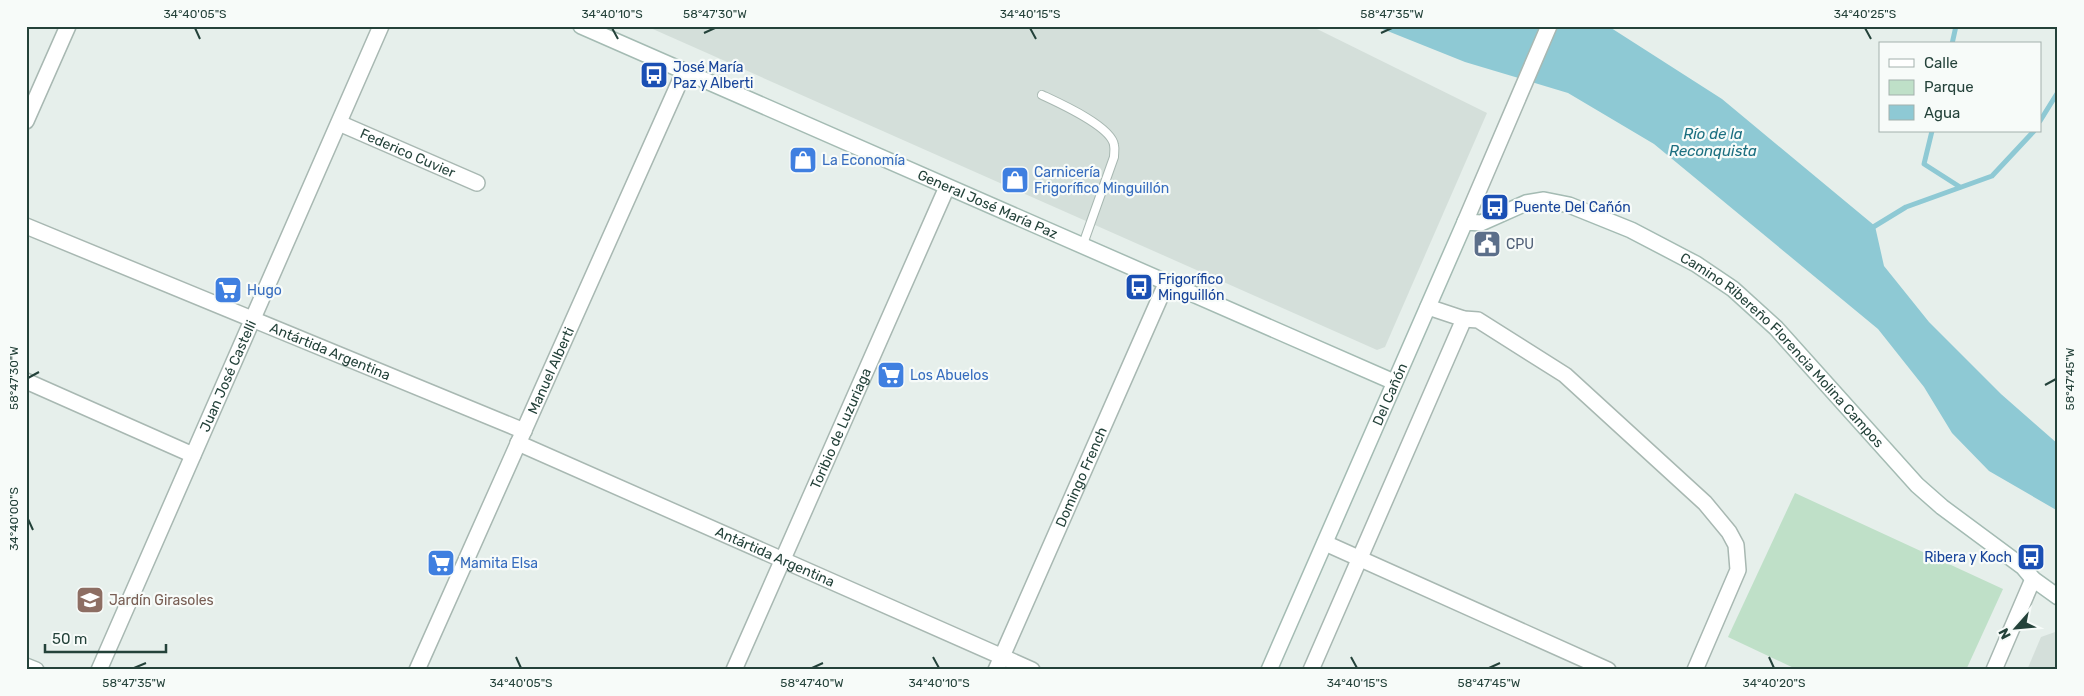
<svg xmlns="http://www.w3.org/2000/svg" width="2084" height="696" font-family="Rubik,sans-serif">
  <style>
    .built { fill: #d4dfda }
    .green { fill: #bfe0c8 }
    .water { fill: #8ec9d4 }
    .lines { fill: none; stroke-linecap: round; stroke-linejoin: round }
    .stream { stroke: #8ec9d4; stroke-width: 5 }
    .lane-casing { stroke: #a8b8b2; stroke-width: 10 }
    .street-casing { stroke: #a8b8b2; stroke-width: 18 }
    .secondary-casing { stroke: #a4bbb3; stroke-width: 18 }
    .lane { stroke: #fff; stroke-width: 8 }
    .street { stroke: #fff; stroke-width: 15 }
    .secondary { stroke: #fff; stroke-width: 15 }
    .ticks { fill: none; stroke: #24423a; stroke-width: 2 }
    .labels { text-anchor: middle; stroke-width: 4.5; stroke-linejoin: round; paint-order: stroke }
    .transit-label { font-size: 14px; fill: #164399; stroke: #f7fbf9; text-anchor: start }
    .street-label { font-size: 14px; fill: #24423a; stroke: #f7fbf9 }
    .shop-label { font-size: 14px; fill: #366cbe; stroke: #f7fbf9; text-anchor: start }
    .service-label { font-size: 14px; fill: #4e5e75; stroke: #f7fbf9; text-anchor: start }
    .education-label { font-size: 14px; fill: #785e54; stroke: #f7fbf9; text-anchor: start }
    .water-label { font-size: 15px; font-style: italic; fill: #1c6f80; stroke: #f7fbf9 }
    .neatline { fill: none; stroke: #24423a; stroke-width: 2 }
    .ticks-label { font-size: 12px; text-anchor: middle; fill: #24423a }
  </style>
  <rect width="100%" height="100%" fill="#e6efeb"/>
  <!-- built -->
  <g class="built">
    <path d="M 646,26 L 1311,26 L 1487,113 L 1385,347 L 1377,350 Z"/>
    <path d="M 2058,631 L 2058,670 L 2027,670 L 2041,637 Z"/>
  </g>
  <!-- green -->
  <path class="green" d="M 1795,493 L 2003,589 L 1966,670 L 1798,670 L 1728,637 Z"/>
  <!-- water -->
  <path class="water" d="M 1375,26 L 1608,26 L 1722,99 L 1875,226 L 1884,266 L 1929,322 L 2001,394 L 2058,444 L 2058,511 L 1989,471 L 1952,433 L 1924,387 L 1878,329 L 1654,144 L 1568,93 L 1465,62 Z"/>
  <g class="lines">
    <!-- stream -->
    <g class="stream">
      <path d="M 1952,44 L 1956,26"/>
      <path d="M 2040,121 L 2058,92"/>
      <path d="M 1932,131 L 1924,164 L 1960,187"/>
      <path d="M 1870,229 L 1906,207 L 1992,176 L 2034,131"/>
    </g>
    <defs>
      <path id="lane" d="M 1042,95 C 1059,103 1111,126 1114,145 C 1115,149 1114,153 1114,157 L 1082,247"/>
      <g id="street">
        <path d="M 26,121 L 68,26"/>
        <path id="s1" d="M 339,123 L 477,183"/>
        <path d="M 1465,222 L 1549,26"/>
        <path id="s2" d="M 26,226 L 524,431"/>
        <path d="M 1428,307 L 1464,319 L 1478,320 L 1565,375 L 1705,503 L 1729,532 L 1736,545 L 1738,570 L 1695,670"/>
        <path d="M 26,381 L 193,455"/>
        <path id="s3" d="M 518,443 L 1032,670"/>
        <path d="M 1325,543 L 1608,670"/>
        <path d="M 26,666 L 36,670"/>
        <path id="s4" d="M 99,670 L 381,26"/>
        <path id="s5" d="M 417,670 L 684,72"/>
        <path id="s6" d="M 734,670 L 947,187"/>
        <path id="s7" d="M 996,670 L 1166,284"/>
        <path d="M 1311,670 L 1464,319"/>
        <path d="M 1994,670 L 2033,579"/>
      </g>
      <g id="secondary">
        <path id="s8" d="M 581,26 L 1394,382"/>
        <path id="s9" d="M 1269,670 L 1465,222 L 1481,223 L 1526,203 L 1544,200 L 1569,205 L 1631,230 L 1696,264 L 1733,289 L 1776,328 L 1917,485 L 1942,507 L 2023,567 L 2033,579 L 2058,597"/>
      </g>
    </defs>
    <!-- lane casing -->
    <use href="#lane" class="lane-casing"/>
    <!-- street casing -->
    <use href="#street" class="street-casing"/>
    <!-- secondary casing -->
    <use href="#secondary" class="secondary-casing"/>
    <!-- lane -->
    <use href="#lane" class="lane"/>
    <!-- street -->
    <use href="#street" class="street"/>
    <!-- secondary -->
    <use href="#secondary" class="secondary"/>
  </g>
  <!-- ticks -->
  <path class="ticks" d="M 195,28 L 200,39M 612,28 L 618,39M 1030,28 L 1036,39M 1865,28 L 1871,39M 704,33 L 715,28M 1381,33 L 1392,28M 28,378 L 39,372M 2045,385 L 2056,379M 28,519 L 33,530M 516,657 L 521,668M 933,657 L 939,668M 1351,657 L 1357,668M 1769,657 L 1774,668M 134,668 L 146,663M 812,668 L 823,663M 1489,668 L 1500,663"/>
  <!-- icons -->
  <defs>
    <symbol id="bus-square" viewBox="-11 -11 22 22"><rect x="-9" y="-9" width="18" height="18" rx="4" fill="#1a4fb4" stroke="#f7fbf9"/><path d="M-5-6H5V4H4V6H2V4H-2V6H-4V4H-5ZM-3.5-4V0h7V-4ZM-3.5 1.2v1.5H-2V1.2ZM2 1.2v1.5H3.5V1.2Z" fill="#fff"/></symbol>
    <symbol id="shop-square" viewBox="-11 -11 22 22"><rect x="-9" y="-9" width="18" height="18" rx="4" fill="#3f7fe0" stroke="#f7fbf9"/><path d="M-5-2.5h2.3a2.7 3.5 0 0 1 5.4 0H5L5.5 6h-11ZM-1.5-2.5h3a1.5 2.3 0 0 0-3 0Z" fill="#fff"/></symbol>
    <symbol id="civic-square" viewBox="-11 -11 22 22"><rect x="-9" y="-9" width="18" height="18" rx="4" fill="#5c6f8a" stroke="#f7fbf9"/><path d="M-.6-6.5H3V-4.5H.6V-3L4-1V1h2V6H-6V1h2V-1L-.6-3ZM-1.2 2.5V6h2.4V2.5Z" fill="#fff"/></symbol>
    <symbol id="supermarket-square" viewBox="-11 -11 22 22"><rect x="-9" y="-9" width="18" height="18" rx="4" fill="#3f7fe0" stroke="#f7fbf9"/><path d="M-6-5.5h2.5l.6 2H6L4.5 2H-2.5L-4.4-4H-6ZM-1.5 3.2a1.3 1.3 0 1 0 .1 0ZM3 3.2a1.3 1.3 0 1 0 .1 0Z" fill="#fff"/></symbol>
    <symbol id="school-square" viewBox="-11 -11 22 22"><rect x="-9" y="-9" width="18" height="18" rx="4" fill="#8d6e63" stroke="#f7fbf9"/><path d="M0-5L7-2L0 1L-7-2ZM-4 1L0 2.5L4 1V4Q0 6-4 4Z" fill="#fff"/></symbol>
  </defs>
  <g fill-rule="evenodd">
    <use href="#bus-square" x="638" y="59" width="32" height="32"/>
    <use href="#shop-square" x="787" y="144" width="32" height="32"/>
    <use href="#shop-square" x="999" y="164" width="32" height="32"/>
    <use href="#bus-square" x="1479" y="191" width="32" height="32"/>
    <use href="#civic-square" x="1471" y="228" width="32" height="32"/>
    <use href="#bus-square" x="1123" y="271" width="32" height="32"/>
    <use href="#supermarket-square" x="212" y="274" width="32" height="32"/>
    <use href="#supermarket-square" x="875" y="359" width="32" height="32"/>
    <use href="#bus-square" x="2015" y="541" width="32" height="32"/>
    <use href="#supermarket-square" x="425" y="547" width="32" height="32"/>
    <use href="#school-square" x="74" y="584" width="32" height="32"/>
  </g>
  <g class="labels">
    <!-- transit labels -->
    <g class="transit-label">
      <text x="673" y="72">José María<tspan x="673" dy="16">Paz y Alberti</tspan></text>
      <text x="1514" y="212">Puente Del Cañón</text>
      <text x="1158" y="284">Frigorífico<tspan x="1158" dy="16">Minguillón</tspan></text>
      <text x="2012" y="562" text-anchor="end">Ribera y Koch</text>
    </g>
    <!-- street labels -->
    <g class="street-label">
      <text dy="5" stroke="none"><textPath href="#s1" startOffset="75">Federico Cuvier</textPath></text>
      <text dy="5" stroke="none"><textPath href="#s8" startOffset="444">General José María Paz</textPath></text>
      <text dy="5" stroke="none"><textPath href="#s2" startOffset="329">Antártida Argentina</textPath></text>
      <text dy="5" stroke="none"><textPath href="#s9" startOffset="860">Camino Ribereño Florencia Molina Campos</textPath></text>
      <text dy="5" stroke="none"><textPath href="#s5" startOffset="328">Manuel Alberti</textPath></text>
      <text dy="5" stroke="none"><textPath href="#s4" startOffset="321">Juan José Castelli</textPath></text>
      <text dy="5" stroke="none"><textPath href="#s9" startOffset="301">Del Cañón</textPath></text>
      <text dy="5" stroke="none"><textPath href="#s6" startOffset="264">Toribio de Luzuriaga</textPath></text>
      <text dy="5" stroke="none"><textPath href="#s7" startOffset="211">Domingo French</textPath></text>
      <text dy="5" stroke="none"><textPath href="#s3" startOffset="281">Antártida Argentina</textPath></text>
    </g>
    <!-- shop labels -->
    <g class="shop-label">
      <text x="822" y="165">La Economía</text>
      <text x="1034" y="177">Carnicería<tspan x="1034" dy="16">Frigorífico Minguillón</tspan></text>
      <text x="247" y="295">Hugo</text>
      <text x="910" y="380">Los Abuelos</text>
      <text x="460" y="568">Mamita Elsa</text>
    </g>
    <!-- service labels -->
    <g class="service-label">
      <text x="1506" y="249">CPU</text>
    </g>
    <!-- education labels -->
    <g class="education-label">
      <text x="109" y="605">Jardín Girasoles</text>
    </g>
    <!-- water labels -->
    <g class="water-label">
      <text x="1713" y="139">Río de la<tspan x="1713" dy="17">Reconquista</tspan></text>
    </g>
  </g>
  <!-- border -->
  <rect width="2084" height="696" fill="none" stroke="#f7fbf9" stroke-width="55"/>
  <!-- legend -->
  <rect x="1879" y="42" width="162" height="90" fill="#f7fbf9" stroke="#a3b1ad"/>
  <rect x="1889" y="59" width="25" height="8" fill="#ffffff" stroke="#a3b1ad"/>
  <text x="1924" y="68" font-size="15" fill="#24423a">Calle</text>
  <rect x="1889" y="80" width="25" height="15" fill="#bfe0c8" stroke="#a3b1ad"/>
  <text x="1924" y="92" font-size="15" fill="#24423a">Parque</text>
  <rect x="1889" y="105" width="25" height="15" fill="#8ec9d4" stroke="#a3b1ad"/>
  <text x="1924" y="118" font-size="15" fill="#24423a">Agua</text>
  <!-- north arrow -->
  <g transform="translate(2016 628) rotate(243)" stroke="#f7fbf9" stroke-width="4" paint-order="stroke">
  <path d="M0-4L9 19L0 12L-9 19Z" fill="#24423a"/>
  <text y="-8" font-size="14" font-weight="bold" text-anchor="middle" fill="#24423a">N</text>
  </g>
  <!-- scale -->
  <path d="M45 644v8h121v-8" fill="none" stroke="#24423a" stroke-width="2.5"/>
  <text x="52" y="644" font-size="15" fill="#24423a" stroke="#f7fbf9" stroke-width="4" paint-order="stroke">50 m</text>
  <rect x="28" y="28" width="2028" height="640" class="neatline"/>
  <g class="ticks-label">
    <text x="195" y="18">34°40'05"S</text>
    <text x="612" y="18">34°40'10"S</text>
    <text x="715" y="18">58°47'30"W</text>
    <text x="1030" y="18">34°40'15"S</text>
    <text x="1392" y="18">58°47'35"W</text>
    <text x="1865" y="18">34°40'25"S</text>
    <text transform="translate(14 378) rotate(-90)" y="4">58°47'30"W</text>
    <text transform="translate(2070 379) rotate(-90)" y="4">58°47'45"W</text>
    <text transform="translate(14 519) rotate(-90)" y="4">34°40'00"S</text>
    <text x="134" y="687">58°47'35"W</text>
    <text x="521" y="687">34°40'05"S</text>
    <text x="812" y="687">58°47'40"W</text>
    <text x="939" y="687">34°40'10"S</text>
    <text x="1357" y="687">34°40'15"S</text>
    <text x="1489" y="687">58°47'45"W</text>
    <text x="1774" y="687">34°40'20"S</text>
  </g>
</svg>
